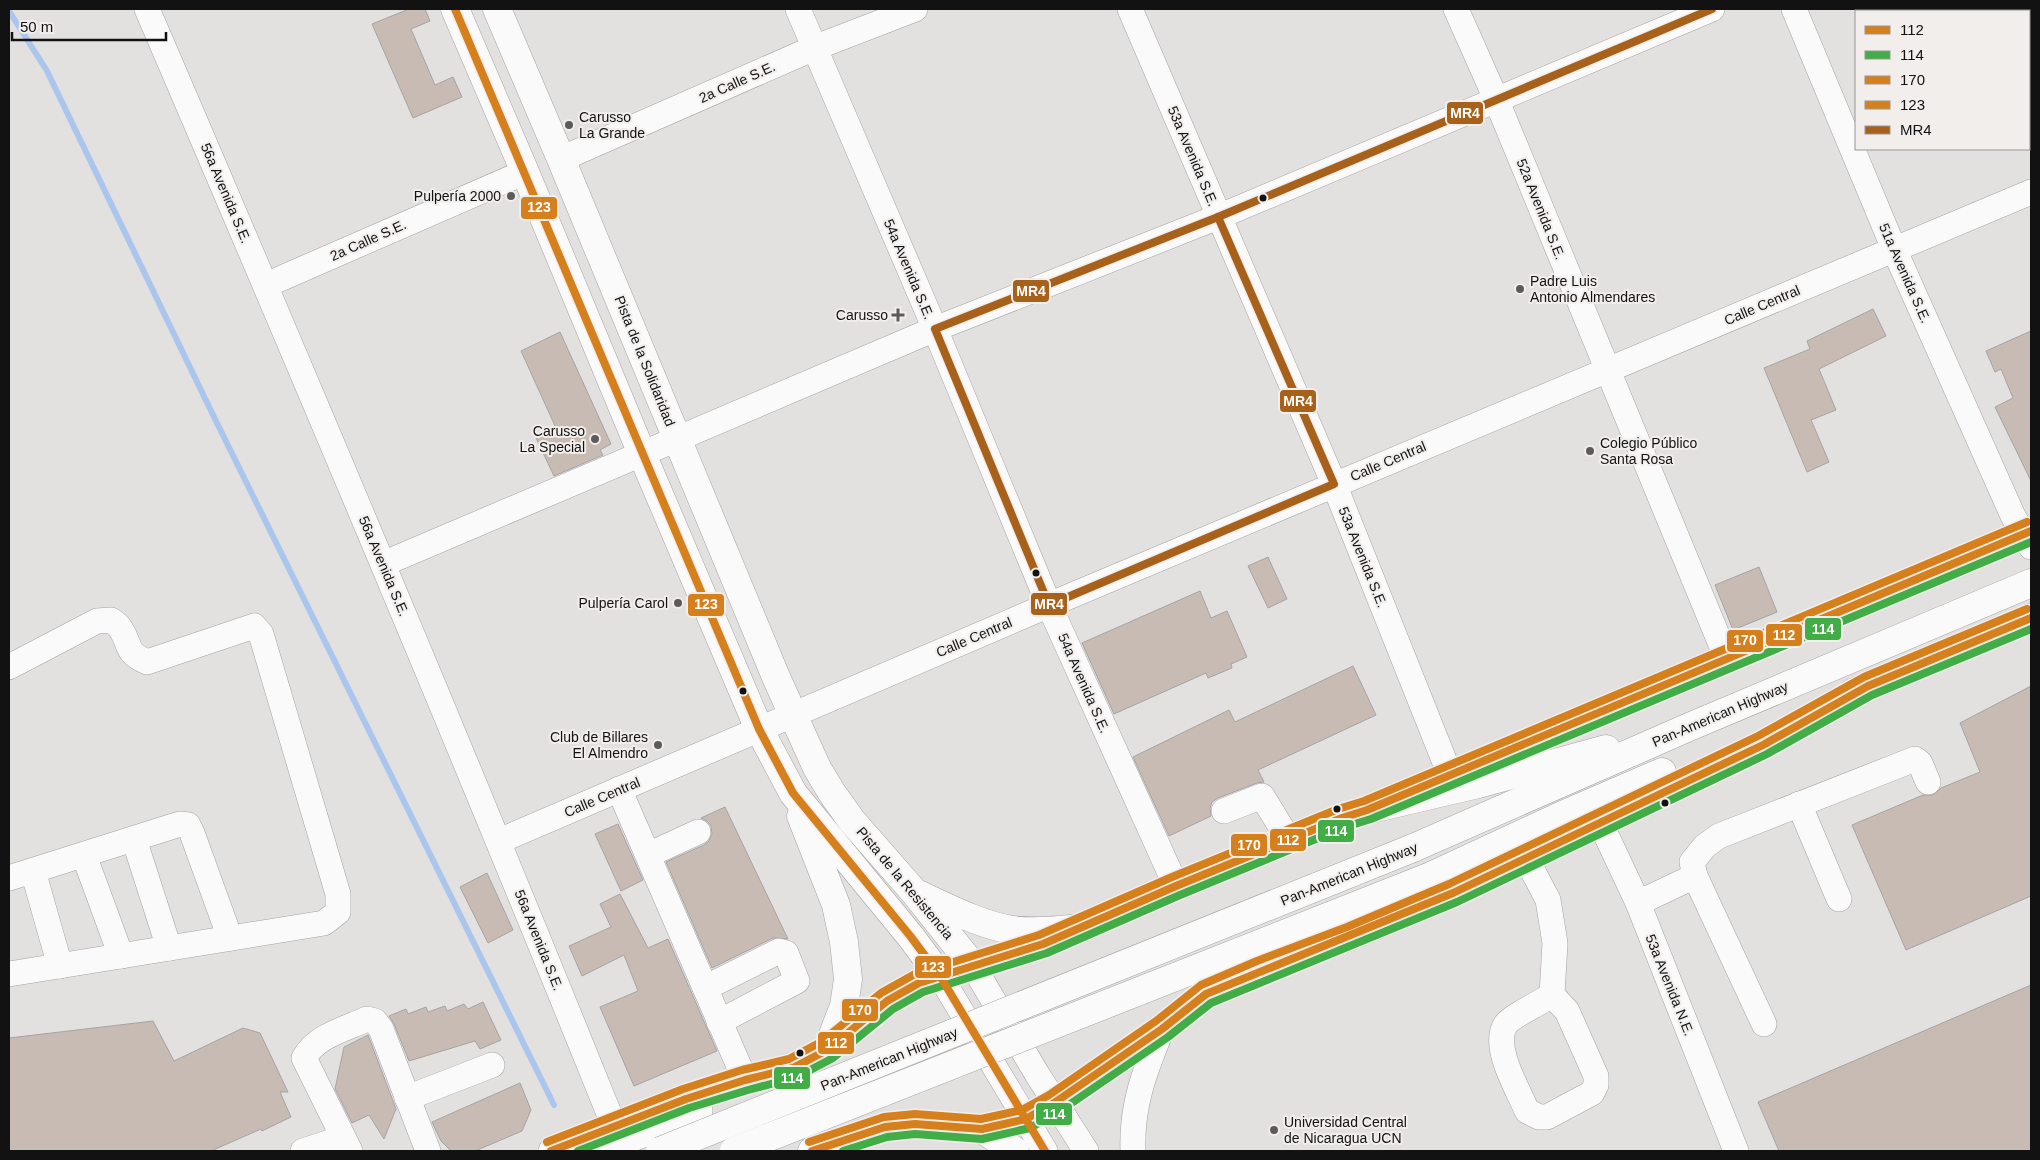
<svg xmlns="http://www.w3.org/2000/svg" width="2040" height="1160" font-family="Helvetica,sans-serif">
  <style>
    .lines { fill: none; stroke-linecap: round; stroke-linejoin: round }
    .stream { stroke: #aac6ed; stroke-width: 6 }
    .building { fill: #c8bbb3; stroke: #a5a4a4 }
    .minor-casing { stroke: #a4a3a2; stroke-width: 26 }
    .major-casing { stroke: #a4a3a2; stroke-width: 29 }
    .highway-casing { stroke: #a4a3a2; stroke-width: 29 }
    .minor { stroke: #fbfafa; stroke-width: 25 }
    .major { stroke: #fbfafa; stroke-width: 28 }
    .highway { stroke: #fbfafa; stroke-width: 28 }
    .highway-bridge-casing { stroke: #a4a3a2; stroke-width: 29; stroke-linecap: butt }
    .highway-bridge { stroke: #fbfafa; stroke-width: 28 }
    .bus-1-casing { stroke: #f1eeec; stroke-width: 11 }
    .bus-2-casing { stroke: #f1eeec; stroke-width: 11 }
    .bus-3-casing { stroke: #f1eeec; stroke-width: 11 }
    .bus-4-casing { stroke: #f1eeec; stroke-width: 11 }
    .bus-5-casing { stroke: #f1eeec; stroke-width: 11 }
    .bus-1 { stroke: #d57f1d; stroke-width: 8 }
    .bus-2 { stroke: #42ad46; stroke-width: 8 }
    .bus-3 { stroke: #d57f1d; stroke-width: 8 }
    .bus-4 { stroke: #d57f1d; stroke-width: 8 }
    .bus-5 { stroke: #a8611a; stroke-width: 8 }
    .poi-dot { fill: #5c5a5a; stroke: #f1eeec; stroke-width: 2 }
    .bus-dot { fill: #131212; stroke: #f1eeec; stroke-width: 2 }
    .labels { text-anchor: middle; stroke-width: 4; stroke-linejoin: round; paint-order: stroke }
    .street-label { font-size: 14px; fill: #131212; stroke: #f1eeec }
    .poi-label { font-size: 14px; fill: #131212; stroke: #f1eeec; text-anchor: end }
    .line-badge { stroke: #f1eeec; stroke-width: 2 }
    .badge-label { font-size: 14px; text-anchor: middle; font-weight: bold; fill: #fff }
  </style>
  <rect width="100%" height="100%" fill="#e3e1e0"/>
  <g class="lines">
    <!-- stream -->
    <path class="stream" d="M 9,11 L 47,71 L 214,417 L 554,1105"/>
  </g>
  <!-- building -->
  <g class="building">
    <path d="M 409,9 L 425,9 L 430,21 L 411,29 L 435,85 L 453,77 L 462,97 L 413,118 L 372,24 Z"/>
    <path d="M 1873,309 L 1886,336 L 1819,369 L 1836,410 L 1811,420 L 1829,462 L 1807,472 L 1764,368 L 1810,349 L 1807,341 Z"/>
    <path d="M 2031,331 L 2031,481 L 1995,407 L 2013,398 L 2001,369 L 1995,372 L 1986,351 Z"/>
    <path d="M 560,332 L 611,444 L 600,450 L 603,455 L 554,476 L 536,438 L 556,428 L 521,351 Z"/>
    <path d="M 1268,557 L 1287,599 L 1268,608 L 1248,566 Z"/>
    <path d="M 1759,567 L 1777,612 L 1733,630 L 1715,585 Z"/>
    <path d="M 1200,591 L 1211,618 L 1227,611 L 1247,657 L 1231,664 L 1232,668 L 1208,678 L 1206,673 L 1114,714 L 1082,643 Z"/>
    <path d="M 1353,666 L 1376,715 L 1258,770 L 1264,782 L 1257,783 L 1218,798 L 1212,802 L 1210,808 L 1211,816 L 1169,836 L 1133,757 L 1229,710 L 1235,722 Z"/>
    <path d="M 2031,686 L 2031,896 L 1906,950 L 1852,825 L 1923,795 L 1933,795 L 1941,788 L 1980,772 L 1960,723 Z"/>
    <path d="M 725,807 L 788,939 L 773,938 L 712,968 L 666,862 L 704,845 L 709,841 L 712,834 L 711,826 L 707,821 L 701,818 Z"/>
    <path d="M 618,824 L 643,880 L 621,891 L 595,834 Z"/>
    <path d="M 487,873 L 513,930 L 488,943 L 460,887 Z"/>
    <path d="M 620,894 L 648,948 L 668,939 L 717,1051 L 634,1086 L 600,1007 L 638,991 L 624,955 L 582,976 L 569,946 L 611,927 L 600,904 Z"/>
    <path d="M 2031,985 L 2031,1151 L 1779,1151 L 1758,1102 Z"/>
    <path d="M 483,1002 L 501,1040 L 480,1049 L 475,1041 L 409,1061 L 394,1024 L 389,1016 L 406,1009 L 408,1014 L 426,1007 L 428,1012 L 445,1006 L 447,1011 L 464,1004 L 468,1009 Z"/>
    <path d="M 153,1021 L 174,1061 L 243,1028 L 260,1033 L 288,1092 L 280,1092 L 291,1117 L 262,1131 L 261,1129 L 211,1151 L 9,1151 L 9,1038 Z"/>
    <path d="M 368,1035 L 396,1109 L 384,1139 L 369,1115 L 352,1123 L 335,1089 L 344,1047 Z"/>
    <path d="M 520,1083 L 531,1110 L 522,1131 L 475,1151 L 451,1151 L 441,1141 L 432,1122 Z"/>
  </g>
  <g class="lines">
    <defs>
      <g id="minor">
        <path d="M 147,9 C 306,379 463,751 614,1126"/>
        <path d="M 798,9 L 935,329 L 1049,605 L 1176,886"/>
        <path d="M 1130,9 L 1334,484 L 1450,775"/>
        <path d="M 1456,9 L 1496,99 L 1727,659"/>
        <path d="M 1794,9 L 1894,249 L 2013,516 L 2031,547"/>
        <path d="M 561,159 L 814,48 L 915,9"/>
        <path d="M 266,285 L 525,172"/>
        <path d="M 383,564 L 935,329 L 1218,217 L 1712,9"/>
        <path d="M 9,667 L 97,621 L 111,620 C 114,622 118,625 120,628 C 132,645 123,651 147,662 L 254,626 L 261,634 L 338,894 L 338,912 L 324,923 L 9,974"/>
        <path d="M 619,789 L 745,1080"/>
        <path d="M 1799,804 L 1839,899"/>
        <path d="M 1224,811 L 1262,796 L 1289,840"/>
        <path d="M 1600,822 L 1638,903 L 1736,1151"/>
        <path d="M 134,839 L 169,948"/>
        <path d="M 499,841 L 1049,605 L 2031,192"/>
        <path d="M 84,855 L 121,956"/>
        <path d="M 648,855 L 698,832"/>
        <path d="M 1526,858 L 1548,900 L 1555,943 L 1552,995 L 1567,1011 L 1596,1076 L 1596,1085 L 1592,1093 L 1547,1117 L 1539,1117 L 1527,1111 C 1518,1089 1491,1046 1506,1024 C 1511,1017 1543,1001 1552,995"/>
        <path d="M 33,871 L 60,966"/>
        <path d="M 9,878 L 180,824 L 188,825 L 192,833 L 230,938"/>
        <path d="M 1638,903 L 1695,876"/>
        <path d="M 973,966 L 1037,1074 L 1086,1151"/>
        <path d="M 940,976 L 1045,1151"/>
        <path d="M 705,988 L 779,951 L 786,953 L 797,981 L 719,1022"/>
        <path d="M 1764,1024 L 1695,876 L 1692,862 L 1705,846 L 1719,836 L 1915,759 L 1920,763 L 1928,782"/>
        <path d="M 407,1098 L 492,1065"/>
        <path d="M 303,1151 L 343,1138"/>
        <path d="M 350,1151 L 304,1058 C 316,1036 345,1029 367,1019 L 375,1021 L 381,1029 L 428,1151"/>
        <path d="M 551,1151 L 686,1099 L 745,1080 L 793,1068 L 827,1050 L 887,1001 L 919,983 L 1043,944 L 1176,886 L 1342,818 L 1367,810 L 2031,531"/>
        <path d="M 604,1151 L 700,1111"/>
        <path d="M 1133,1151 C 1131,1106 1145,1070 1162,1029"/>
      </g>
      <g id="major">
        <path d="M 455,9 L 525,172 L 642,454 L 759,729 L 793,793 L 911,937 L 940,976"/>
        <path d="M 497,9 L 561,159 L 776,677 L 817,768 L 832,793 L 852,821 L 915,893 L 973,966"/>
        <path d="M 801,816 L 836,905 L 844,942 L 848,979 L 844,1006 L 827,1050"/>
        <path d="M 918,894 C 946,907 981,925 1012,930 C 1035,933 1058,930 1082,928"/>
      </g>
      <g id="highway">
        <path d="M 1852,693 L 2031,618"/>
        <path d="M 1367,810 L 1478,784 L 1606,749"/>
        <path d="M 1413,848 L 1689,727 L 2031,583"/>
        <path d="M 1431,876 L 1567,813 L 1662,772"/>
        <path d="M 982,1129 L 1015,1151"/>
        <path d="M 812,1151 L 885,1127 L 915,1124 L 982,1129 L 1026,1119 L 1054,1103 L 1162,1029 L 1206,994 L 1261,970 L 1351,936 L 1453,893 L 1763,745 L 1868,686"/>
      </g>
    </defs>
    <!-- minor casing -->
    <use href="#minor" class="minor-casing"/>
    <!-- major casing -->
    <use href="#major" class="major-casing"/>
    <!-- highway casing -->
    <use href="#highway" class="highway-casing"/>
    <!-- minor -->
    <use href="#minor" class="minor"/>
    <!-- major -->
    <use href="#major" class="major"/>
    <!-- highway -->
    <use href="#highway" class="highway"/>
    <defs>
      <g id="highway-bridge">
        <path d="M 660,1151 L 1413,848"/>
        <path d="M 734,1151 L 1431,876"/>
      </g>
    </defs>
    <!-- highway-bridge casing -->
    <use href="#highway-bridge" class="highway-bridge-casing"/>
    <!-- highway-bridge -->
    <use href="#highway-bridge" class="highway-bridge"/>
    <defs>
      <g id="bus-1">
        <path d="M 551,1151 L 686,1099 L 745,1080 L 793,1068 L 827,1050 L 887,1001 L 919,983 L 1043,944 L 1176,886 L 1342,818 L 1367,810 L 2031,531"/>
        <path d="M 812,1151 L 885,1127 L 915,1124 L 982,1129 L 1026,1119 L 1054,1103 L 1162,1029 L 1206,994 L 1453,893 L 1763,745 L 1868,686 L 2031,618"/>
      </g>
      <g id="bus-2">
        <path d="M 578,1151 L 689,1108 L 748,1090 L 797,1077 L 833,1058 L 893,1009 L 923,992 L 1047,953 L 1180,895 L 1345,827 L 1371,819 L 2031,542"/>
        <path d="M 843,1151 L 887,1137 L 915,1134 L 982,1139 L 1030,1128 L 1060,1111 L 1168,1037 L 1211,1003 L 1457,902 L 1767,754 L 1872,695 L 2031,629"/>
      </g>
      <g id="bus-3">
        <path d="M 547,1142 L 683,1089 L 742,1070 L 789,1059 L 821,1042 L 881,993 L 915,974 L 1039,935 L 1172,877 L 1338,809 L 1364,801 L 2027,522"/>
        <path d="M 809,1142 L 884,1117 L 915,1114 L 981,1119 L 1022,1110 L 1049,1095 L 1156,1021 L 1201,985 L 1257,961 L 1347,927 L 1449,884 L 1758,736 L 1864,677 L 2027,609"/>
      </g>
      <path id="bus-4" d="M 455,9 L 759,729 L 793,793 L 911,937 L 940,976 L 1045,1151"/>
      <g id="bus-5">
        <path d="M 1218,217 L 1334,484 L 1049,605 L 935,329 Z"/>
        <path d="M 1218,217 L 1712,9"/>
      </g>
    </defs>
    <!-- bus-1 casing -->
    <use href="#bus-1" class="bus-1-casing"/>
    <!-- bus-2 casing -->
    <use href="#bus-2" class="bus-2-casing"/>
    <!-- bus-3 casing -->
    <use href="#bus-3" class="bus-3-casing"/>
    <!-- bus-4 casing -->
    <use href="#bus-4" class="bus-4-casing"/>
    <!-- bus-5 casing -->
    <use href="#bus-5" class="bus-5-casing"/>
    <!-- bus-1 -->
    <use href="#bus-1" class="bus-1"/>
    <!-- bus-2 -->
    <use href="#bus-2" class="bus-2"/>
    <!-- bus-3 -->
    <use href="#bus-3" class="bus-3"/>
    <!-- bus-4 -->
    <use href="#bus-4" class="bus-4"/>
    <!-- bus-5 -->
    <use href="#bus-5" class="bus-5"/>
  </g>
  <!-- markers -->
  <g class="poi-dot">
    <circle cx="569" cy="125" r="5"/>
    <circle cx="511" cy="196" r="5"/>
    <circle cx="1520" cy="289" r="5"/>
    <path d="M895.5 307.5h5v5h5v5h-5v5h-5v-5h-5v-5h5z"/>
    <circle cx="595" cy="439" r="5"/>
    <circle cx="1590" cy="451" r="5"/>
    <circle cx="678" cy="603" r="5"/>
    <circle cx="658" cy="745" r="5"/>
    <circle cx="1274" cy="1130" r="5"/>
  </g>
  <g class="bus-dot">
    <circle cx="1263" cy="198" r="4.5"/>
    <circle cx="1036" cy="573" r="4.5"/>
    <circle cx="743" cy="691" r="4.5"/>
    <circle cx="1665" cy="803" r="4.5"/>
    <circle cx="1337" cy="809" r="4.5"/>
    <circle cx="800" cy="1053" r="4.5"/>
  </g>
  <g class="labels">
    <!-- street labels -->
    <g class="street-label">
      <text transform="translate(737 82) rotate(-24)" y="5">2a Calle S.E.</text>
      <text transform="translate(1193 156) rotate(67)" y="5">53a Avenida S.E.</text>
      <text transform="translate(226 193) rotate(67)" y="5">56a Avenida S.E.</text>
      <text transform="translate(1541 209) rotate(68)" y="5">52a Avenida S.E.</text>
      <text transform="translate(368 240) rotate(-24)" y="5">2a Calle S.E.</text>
      <text transform="translate(909 269) rotate(67)" y="5">54a Avenida S.E.</text>
      <text transform="translate(1905 273) rotate(66)" y="5">51a Avenida S.E.</text>
      <text transform="translate(1762 305) rotate(-23)" y="5">Calle Central</text>
      <text transform="translate(645 361) rotate(68)" y="5">Pista de la Solidaridad</text>
      <text transform="translate(1388 461) rotate(-23)" y="5">Calle Central</text>
      <text transform="translate(1363 557) rotate(68)" y="5">53a Avenida S.E.</text>
      <text transform="translate(384 566) rotate(67)" y="5">56a Avenida S.E.</text>
      <text transform="translate(974 637) rotate(-23)" y="5">Calle Central</text>
      <text transform="translate(1084 683) rotate(66)" y="5">54a Avenida S.E.</text>
      <text transform="translate(1720 714) rotate(-23)" y="5">Pan-American Highway</text>
      <text transform="translate(602 797) rotate(-23)" y="5">Calle Central</text>
      <text transform="translate(1349 874) rotate(-22)" y="5">Pan-American Highway</text>
      <text transform="translate(905 883) rotate(50)" y="5">Pista de la Resistencia</text>
      <text transform="translate(539 940) rotate(68)" y="5">56a Avenida S.E.</text>
      <text transform="translate(1670 985) rotate(68)" y="5">53a Avenida N.E.</text>
      <text transform="translate(889 1059) rotate(-22)" y="5">Pan-American Highway</text>
    </g>
    <!-- poi labels -->
    <g class="poi-label">
      <text x="579" y="122" text-anchor="start">Carusso<tspan x="579" dy="16">La Grande</tspan></text>
      <text x="501" y="201">Pulpería 2000</text>
      <text x="1530" y="286" text-anchor="start">Padre Luis<tspan x="1530" dy="16">Antonio Almendares</tspan></text>
      <text x="888" y="320">Carusso</text>
      <text x="585" y="436">Carusso<tspan x="585" dy="16">La Special</tspan></text>
      <text x="1600" y="448" text-anchor="start">Colegio Público<tspan x="1600" dy="16">Santa Rosa</tspan></text>
      <text x="668" y="608">Pulpería Carol</text>
      <text x="648" y="742">Club de Billares<tspan x="648" dy="16">El Almendro</tspan></text>
      <text x="1284" y="1127" text-anchor="start">Universidad Central<tspan x="1284" dy="16">de Nicaragua UCN</tspan></text>
    </g>
  </g>
  <g class="line-badge">
    <rect x="1446" y="101" width="38" height="24" rx="5" fill="#a8611a"/>
    <rect x="520" y="196" width="38" height="24" rx="5" fill="#d57f1d"/>
    <rect x="1012" y="279" width="38" height="24" rx="5" fill="#a8611a"/>
    <rect x="1279" y="389" width="38" height="24" rx="5" fill="#a8611a"/>
    <rect x="1030" y="592" width="38" height="24" rx="5" fill="#a8611a"/>
    <rect x="687" y="593" width="38" height="24" rx="5" fill="#d57f1d"/>
    <rect x="1804" y="617" width="38" height="24" rx="5" fill="#42ad46"/>
    <rect x="1765" y="623" width="38" height="24" rx="5" fill="#d57f1d"/>
    <rect x="1726" y="629" width="38" height="24" rx="5" fill="#d57f1d"/>
    <rect x="1317" y="819" width="38" height="24" rx="5" fill="#42ad46"/>
    <rect x="1269" y="828" width="38" height="24" rx="5" fill="#d57f1d"/>
    <rect x="1230" y="833" width="38" height="24" rx="5" fill="#d57f1d"/>
    <rect x="914" y="955" width="38" height="24" rx="5" fill="#d57f1d"/>
    <rect x="841" y="998" width="38" height="24" rx="5" fill="#d57f1d"/>
    <rect x="817" y="1031" width="38" height="24" rx="5" fill="#d57f1d"/>
    <rect x="773" y="1066" width="38" height="24" rx="5" fill="#42ad46"/>
    <rect x="1035" y="1102" width="38" height="24" rx="5" fill="#42ad46"/>
  </g>
  <g class="badge-label">
    <text x="1465" y="118">MR4</text>
    <text x="539" y="212">123</text>
    <text x="1031" y="296">MR4</text>
    <text x="1298" y="406">MR4</text>
    <text x="1049" y="609">MR4</text>
    <text x="706" y="609">123</text>
    <text x="1823" y="634">114</text>
    <text x="1784" y="640">112</text>
    <text x="1745" y="645">170</text>
    <text x="1336" y="836">114</text>
    <text x="1288" y="845">112</text>
    <text x="1249" y="850">170</text>
    <text x="933" y="972">123</text>
    <text x="860" y="1015">170</text>
    <text x="836" y="1048">112</text>
    <text x="792" y="1083">114</text>
    <text x="1054" y="1119">114</text>
  </g>
  <!-- border -->
  <rect width="2040" height="1160" fill="none" stroke="#131212" stroke-width="20"/>
  <!-- legend -->
  <rect x="1855" y="10" width="175" height="140" fill="#f1eeec" stroke="#989695"/>
  <rect x="1865" y="26" width="25" height="8" fill="#d57f1d" stroke="#989695"/>
  <text x="1900" y="35" font-size="15" fill="#131212">112</text>
  <rect x="1865" y="51" width="25" height="8" fill="#42ad46" stroke="#989695"/>
  <text x="1900" y="60" font-size="15" fill="#131212">114</text>
  <rect x="1865" y="76" width="25" height="8" fill="#d57f1d" stroke="#989695"/>
  <text x="1900" y="85" font-size="15" fill="#131212">170</text>
  <rect x="1865" y="101" width="25" height="8" fill="#d57f1d" stroke="#989695"/>
  <text x="1900" y="110" font-size="15" fill="#131212">123</text>
  <rect x="1865" y="126" width="25" height="8" fill="#a8611a" stroke="#989695"/>
  <text x="1900" y="135" font-size="15" fill="#131212">MR4</text>
  <!-- scale -->
  <path d="M12 32v8h154v-8" fill="none" stroke="#131212" stroke-width="2.5"/>
  <text x="20" y="32" font-size="15" fill="#131212" stroke="#f1eeec" stroke-width="4" paint-order="stroke">50 m</text>
</svg>
